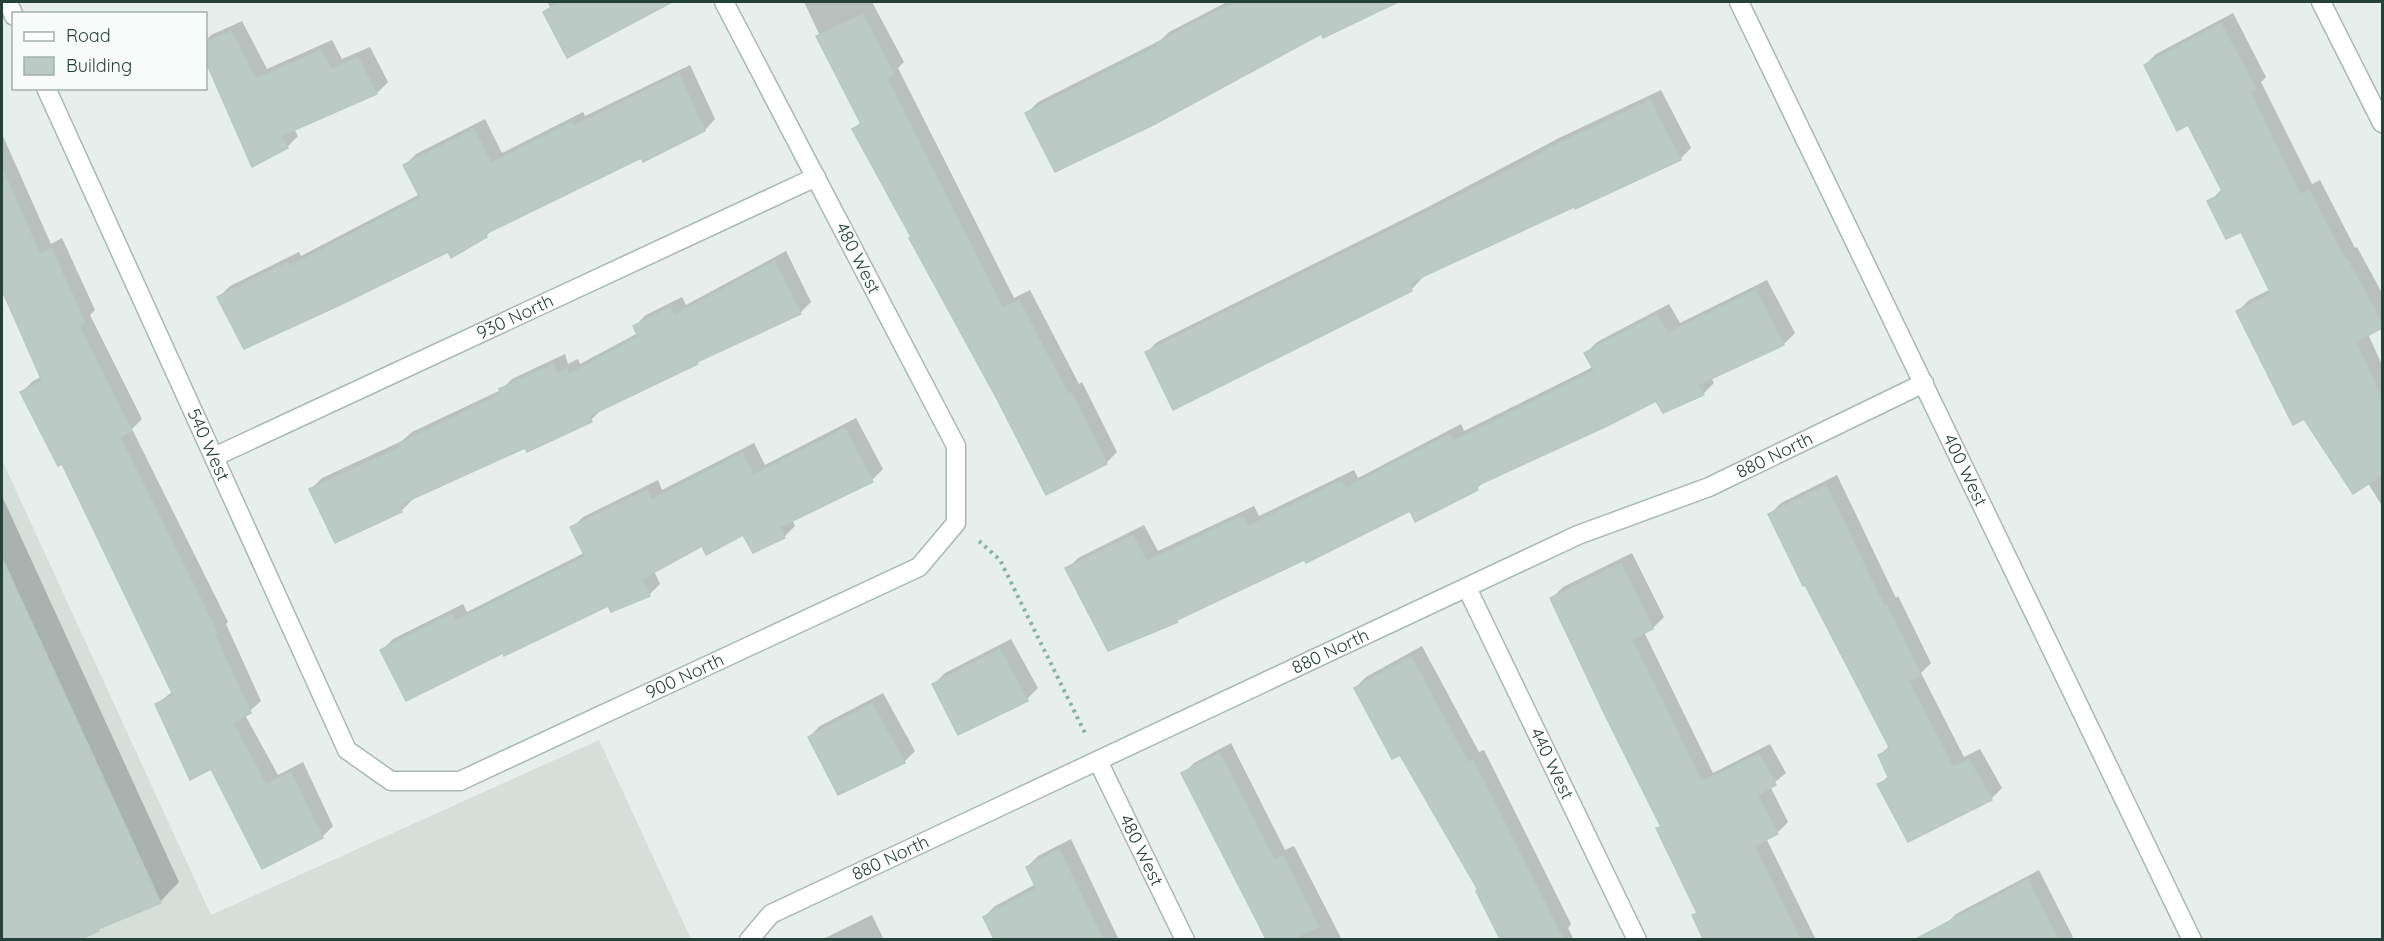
<svg xmlns="http://www.w3.org/2000/svg" width="2384" height="941" font-family="Quicksand,sans-serif">
  <style>
    .built { fill: #d4dfda }
    .shadow { fill: #0003 }
    .building { fill: #bbcac4; stroke: #b8c9c2; stroke-width: 1.5 }
    .lines { fill: none; stroke-linecap: round; stroke-linejoin: round }
    .minor-casing { stroke: #a8b8b2; stroke-width: 21 }
    .path { stroke: #86b3a5; stroke-width: 4; stroke-dasharray: 3 4.5; stroke-linecap: butt }
    .minor { stroke: #fff; stroke-width: 18 }
    .labels { text-anchor: middle; stroke-width: 4.5; stroke-linejoin: round; paint-order: stroke }
    .street-label { font-size: 18px; fill: #24423a; stroke: #f7fbf9 }
  </style>
  <rect width="100%" height="100%" fill="#e6efeb"/>
  <!-- built -->
  <path class="built" d="M 2,460 L 211,915 L 599,740 L 691,939 L 2,939 Z"/>
  <!-- shadow -->
  <g class="shadow">
    <path d="M 547,2 L 640,2 L 645,9 L 545,12 L 550,7 Z"/>
    <path d="M 804,2 L 872,2 L 904,62 L 898,68 L 1014,298 L 1030,290 L 1079,384 L 1082,382 L 1117,452 L 1106,463 L 1046,493 L 1000,401 L 854,129 L 861,122 Z"/>
    <path d="M 1227,2 L 1395,2 L 1324,36 L 1322,32 L 1027,113 L 1038,102 L 1161,40 L 1169,32 Z"/>
    <path d="M 2233,13 L 2266,77 L 2261,82 L 2312,184 L 2320,180 L 2355,248 L 2357,247 L 2382,293 L 2382,326 L 2368,334 L 2382,365 L 2382,506 L 2368,483 L 2238,311 L 2249,300 L 2271,289 L 2241,230 L 2209,202 L 2222,189 L 2188,123 L 2145,65 L 2156,54 Z"/>
    <path d="M 242,21 L 267,69 L 332,40 L 342,59 L 370,47 L 388,82 L 377,93 L 294,129 L 298,136 L 287,147 L 252,165 L 206,58 L 206,40 L 211,35 Z"/>
    <path d="M 690,65 L 715,119 L 705,130 L 644,160 L 642,156 L 494,228 L 486,236 L 448,250 L 219,297 L 230,286 L 299,252 L 301,256 L 420,194 L 405,165 L 416,154 L 485,119 L 502,153 L 583,112 L 585,116 Z"/>
    <path d="M 1661,90 L 1691,148 L 1680,159 L 1575,205 L 1421,276 L 1422,278 L 1412,289 L 1173,408 L 1146,353 L 1157,342 L 1428,207 L 1559,138 Z"/>
    <path d="M 2,134 L 51,244 L 62,238 L 95,310 L 90,315 L 142,419 L 132,429 L 228,622 L 226,624 L 261,701 L 245,715 L 278,775 L 303,762 L 333,826 L 322,837 L 262,867 L 212,767 L 157,704 L 173,691 L 63,462 L 22,392 L 33,381 L 41,377 L 2,286 Z"/>
    <path d="M 786,251 L 811,302 L 800,313 L 702,358 L 697,363 L 602,409 L 591,420 L 526,446 L 412,498 L 412,500 L 401,511 L 336,541 L 311,489 L 322,478 L 402,441 L 412,432 L 501,390 L 512,379 L 565,354 L 568,364 L 578,359 L 580,364 L 638,333 L 635,326 L 646,315 L 682,297 L 686,305 Z"/>
    <path d="M 1767,280 L 1795,333 L 1784,344 L 1711,377 L 1714,383 L 1703,394 L 1656,399 L 1486,480 L 1477,488 L 1410,509 L 1182,616 L 1177,621 L 1067,569 L 1078,558 L 1144,525 L 1158,551 L 1254,506 L 1259,516 L 1354,470 L 1358,478 L 1461,424 L 1464,431 L 1593,367 L 1586,353 L 1597,342 L 1669,304 L 1680,323 Z"/>
    <path d="M 856,418 L 883,469 L 872,480 L 792,519 L 795,526 L 784,537 L 743,533 L 703,544 L 654,571 L 660,584 L 650,594 L 612,610 L 609,604 L 503,651 L 382,650 L 393,639 L 463,604 L 467,612 L 584,553 L 572,528 L 583,517 L 658,480 L 662,490 L 754,443 L 765,465 Z"/>
    <path d="M 1837,475 L 1896,598 L 1898,596 L 1931,663 L 1921,673 L 1964,757 L 1980,749 L 2002,788 L 1991,799 L 1879,785 L 1889,775 L 1880,755 L 1890,745 L 1770,514 L 1781,503 Z"/>
    <path d="M 2,496 L 179,882 L 160,902 L 102,926 L 77,940 L 7,940 L 2,928 Z"/>
    <path d="M 1632,553 L 1664,617 L 1653,628 L 1644,632 L 1713,773 L 1770,744 L 1786,773 L 1770,786 L 1788,822 L 1777,833 L 1766,838 L 1816,940 L 1704,940 L 1694,915 L 1698,912 L 1658,829 L 1662,825 L 1552,598 L 1563,587 Z"/>
    <path d="M 1011,639 L 1038,688 L 1027,699 L 934,684 L 945,673 Z"/>
    <path d="M 1422,646 L 1479,752 L 1484,750 L 1571,924 L 1568,928 L 1574,940 L 1502,940 L 1478,892 L 1479,890 L 1400,753 L 1355,688 L 1366,677 Z"/>
    <path d="M 883,693 L 915,751 L 904,762 L 809,737 L 820,726 Z"/>
    <path d="M 1231,743 L 1285,850 L 1294,846 L 1342,940 L 1267,940 L 1183,774 L 1194,763 Z"/>
    <path d="M 1071,839 L 1119,940 L 995,940 L 984,917 L 995,906 L 1036,884 L 1027,867 L 1038,856 Z"/>
    <path d="M 2039,870 L 2073,937 L 2070,940 L 1952,940 L 1945,925 L 1956,914 Z"/>
    <path d="M 872,915 L 884,940 L 821,940 Z"/>
  </g>
  <!-- building -->
  <g class="building">
    <path d="M 560,2 L 672,2 L 567,58 L 543,12 Z"/>
    <path d="M 1234,2 L 1398,2 L 1323,38 L 1321,34 L 1155,124 L 1055,172 L 1025,113 L 1158,46 L 1156,43 Z"/>
    <path d="M 863,14 L 894,74 L 887,78 L 1003,308 L 1019,300 L 1068,394 L 1071,392 L 1107,464 L 1046,495 L 998,401 L 909,238 L 911,237 L 852,129 L 861,124 L 816,36 Z"/>
    <path d="M 2221,23 L 2256,89 L 2250,92 L 2300,194 L 2309,190 L 2344,258 L 2346,257 L 2382,323 L 2382,328 L 2356,342 L 2382,398 L 2382,475 L 2353,494 L 2304,419 L 2293,425 L 2236,311 L 2271,294 L 2241,232 L 2226,239 L 2207,201 L 2223,193 L 2188,125 L 2177,131 L 2144,65 Z"/>
    <path d="M 231,31 L 256,79 L 321,50 L 331,69 L 358,57 L 377,94 L 281,136 L 288,148 L 252,167 L 206,62 L 206,42 Z"/>
    <path d="M 679,74 L 705,131 L 643,162 L 641,158 L 485,234 L 487,237 L 451,258 L 448,252 L 340,305 L 244,349 L 217,297 L 288,262 L 290,266 L 420,198 L 403,165 L 474,129 L 491,163 L 572,122 L 574,126 Z"/>
    <path d="M 1650,100 L 1681,160 L 1575,209 L 1574,207 L 1409,283 L 1412,291 L 1173,410 L 1145,352 L 1415,218 L 1547,151 L 1547,149 Z"/>
    <path d="M 2,168 L 40,254 L 51,248 L 85,322 L 79,325 L 132,431 L 120,437 L 218,634 L 215,635 L 251,713 L 233,723 L 266,784 L 291,772 L 323,838 L 262,869 L 211,769 L 190,780 L 155,704 L 173,695 L 62,464 L 58,466 L 20,392 L 42,381 L 2,290 Z"/>
    <path d="M 775,261 L 801,314 L 697,362 L 698,364 L 589,416 L 592,422 L 527,452 L 525,448 L 399,505 L 402,512 L 335,543 L 309,489 L 401,447 L 399,443 L 501,394 L 499,389 L 554,364 L 557,374 L 567,369 L 569,374 L 638,337 L 633,326 L 670,307 L 674,315 Z"/>
    <path d="M 1756,290 L 1784,345 L 1698,385 L 1704,395 L 1663,413 L 1656,401 L 1605,427 L 1476,486 L 1478,490 L 1415,522 L 1410,511 L 1306,563 L 1304,560 L 1177,620 L 1178,622 L 1108,651 L 1065,568 L 1133,535 L 1147,561 L 1243,516 L 1248,526 L 1342,480 L 1346,488 L 1450,434 L 1453,441 L 1594,371 L 1584,353 L 1657,314 L 1668,333 Z"/>
    <path d="M 845,428 L 873,482 L 780,527 L 785,538 L 753,553 L 743,535 L 706,555 L 702,546 L 642,579 L 650,596 L 611,612 L 608,606 L 504,656 L 503,653 L 406,701 L 380,650 L 452,614 L 456,621 L 585,557 L 570,527 L 647,490 L 651,500 L 743,453 L 753,475 Z"/>
    <path d="M 1826,485 L 1885,607 L 1887,606 L 1921,675 L 1909,681 L 1953,767 L 1969,759 L 1992,800 L 1908,842 L 1877,784 L 1889,779 L 1878,755 L 1890,749 L 1805,585 L 1803,586 L 1768,514 Z"/>
    <path d="M 2,558 L 161,903 L 98,929 L 99,931 L 80,939 L 2,939 Z"/>
    <path d="M 1621,563 L 1653,629 L 1632,639 L 1702,782 L 1759,754 L 1776,785 L 1758,795 L 1778,834 L 1754,846 L 1800,939 L 1703,939 L 1692,915 L 1697,913 L 1656,828 L 1661,827 L 1605,715 L 1550,598 Z"/>
    <path d="M 1000,649 L 1028,701 L 958,735 L 932,684 Z"/>
    <path d="M 1411,656 L 1468,762 L 1473,760 L 1563,939 L 1500,939 L 1476,891 L 1478,890 L 1400,755 L 1392,759 L 1354,688 Z"/>
    <path d="M 872,703 L 905,763 L 838,795 L 808,737 Z"/>
    <path d="M 1220,753 L 1274,860 L 1283,856 L 1319,927 L 1293,939 L 1266,939 L 1181,773 Z"/>
    <path d="M 1059,849 L 1103,939 L 994,939 L 983,917 L 1036,888 L 1026,867 Z"/>
    <path d="M 2028,879 L 2058,939 L 1916,939 Z"/>
  </g>
  <g class="lines">
    <defs>
      <g id="minor">
        <path d="M 8,2 L 14,16"/>
        <path id="s1" d="M 1739,2 L 2192,940"/>
        <path d="M 2321,2 L 2382,123"/>
        <path id="s2" d="M 46,88 L 347,750 L 391,781 L 460,781 L 919,567 L 956,523 L 956,446 L 724,2"/>
        <path id="s3" d="M 214,457 L 816,177"/>
        <path id="s4" d="M 1467,588 L 1637,940"/>
        <path id="s5" d="M 1098,761 L 1185,940"/>
        <path id="s6" d="M 749,940 L 771,914 L 1578,535 L 1709,487 L 1924,383"/>
      </g>
    </defs>
    <!-- minor casing -->
    <use href="#minor" class="minor-casing"/>
    <!-- path -->
    <path class="path" d="M 979,541 L 1000,560 L 1085,733"/>
    <!-- minor -->
    <use href="#minor" class="minor"/>
  </g>
  <g class="labels">
    <!-- street labels -->
    <g class="street-label">
      <text transform="translate(858 258) rotate(63)" y="6">480 West</text>
      <text dy="6" stroke="none"><textPath href="#s3" startOffset="332">930 North</textPath></text>
      <text dy="6" stroke="none"><textPath href="#s2" startOffset="392">540 West</textPath></text>
      <text dy="6" stroke="none"><textPath href="#s6" startOffset="1138">880 North</textPath></text>
      <text dy="6" stroke="none"><textPath href="#s1" startOffset="520">400 West</textPath></text>
      <text dy="6" stroke="none"><textPath href="#s6" startOffset="652">880 North</textPath></text>
      <text dy="6" stroke="none"><textPath href="#s2" startOffset="1098">900 North</textPath></text>
      <text dy="6" stroke="none"><textPath href="#s4" startOffset="195">440 West</textPath></text>
      <text dy="6" stroke="none"><textPath href="#s5" startOffset="99">480 West</textPath></text>
      <text dy="6" stroke="none"><textPath href="#s6" startOffset="166">880 North</textPath></text>
    </g>
  </g>
  <!-- border -->
  <rect width="2384" height="941" fill="none" stroke="#24423a" stroke-width="6"/>
  <!-- legend -->
  <rect x="12" y="12" width="195" height="78" fill="#f7fbf9" stroke="#a3b1ad" stroke-width="1.5"/>
  <rect x="24" y="32" width="30" height="9" fill="#ffffff" stroke="#a3b1ad" stroke-width="1.5"/>
  <text x="66" y="42" font-size="18" fill="#24423a">Road</text>
  <rect x="24" y="57" width="30" height="18" fill="#bbcac4" stroke="#a3b1ad" stroke-width="1.5"/>
  <text x="66" y="72" font-size="18" fill="#24423a">Building</text>
</svg>
